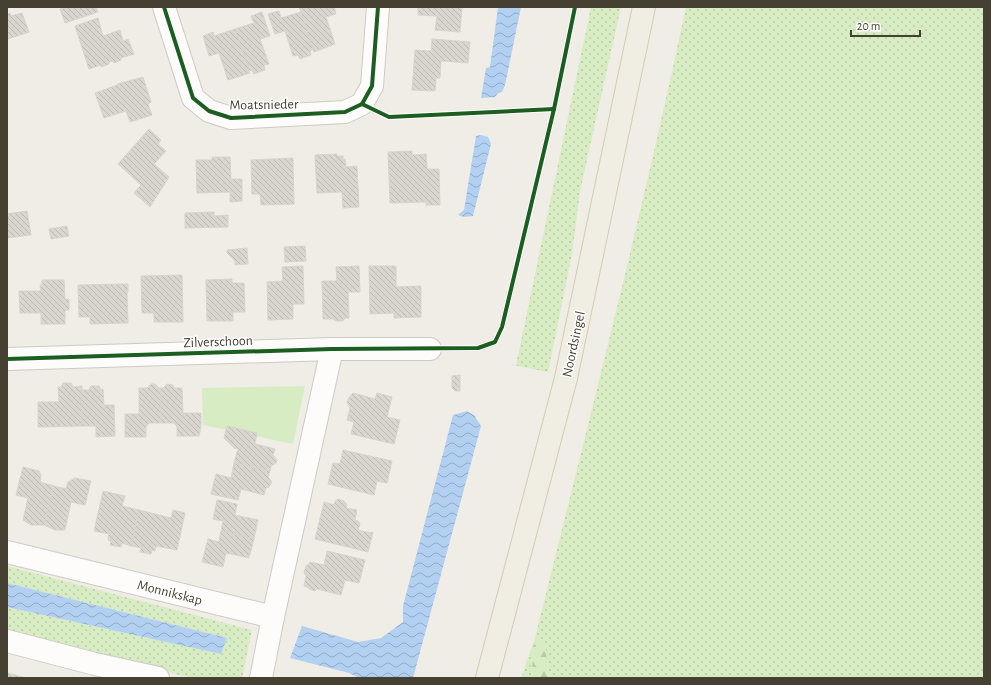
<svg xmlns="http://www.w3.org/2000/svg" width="991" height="685" font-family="'Alegreya Sans',sans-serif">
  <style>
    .grass { fill: url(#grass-dots) }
    .forest { fill: url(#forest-firs) }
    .green { fill: #d7ecc3 }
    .water { fill: url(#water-waves) }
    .building { fill: url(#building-back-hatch); stroke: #d7d4cc }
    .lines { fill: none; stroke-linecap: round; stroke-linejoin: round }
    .minor-casing { stroke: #cdcbc4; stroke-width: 24 }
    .primary-casing { stroke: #d3cdb2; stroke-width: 24 }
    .minor { stroke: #fdfcfb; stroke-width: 22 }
    .primary { stroke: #f0eee2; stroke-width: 22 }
    .cycleway-casing { stroke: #fff; stroke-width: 6 }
    .cycleway { stroke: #1b5e20; stroke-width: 4 }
    .labels { text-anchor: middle; stroke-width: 3; stroke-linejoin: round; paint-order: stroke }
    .street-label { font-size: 14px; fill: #454032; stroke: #fff }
  </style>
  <defs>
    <pattern id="grass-dots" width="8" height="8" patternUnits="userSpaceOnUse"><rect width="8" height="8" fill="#d7ecc3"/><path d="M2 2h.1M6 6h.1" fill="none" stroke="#bacba8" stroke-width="1.8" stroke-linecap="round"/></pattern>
    <pattern id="forest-firs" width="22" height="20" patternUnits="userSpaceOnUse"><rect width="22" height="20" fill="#d7ecc3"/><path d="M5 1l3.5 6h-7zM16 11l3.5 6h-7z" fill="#bacba8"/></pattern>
    <pattern id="water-waves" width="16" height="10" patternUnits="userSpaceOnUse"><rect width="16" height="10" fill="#b2d0f1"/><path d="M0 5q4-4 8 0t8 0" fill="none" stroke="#93aac4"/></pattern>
    <pattern id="building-back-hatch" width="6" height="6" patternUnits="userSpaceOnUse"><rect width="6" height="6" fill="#d8d6cf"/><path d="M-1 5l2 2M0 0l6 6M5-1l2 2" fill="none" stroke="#bbb9b2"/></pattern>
  </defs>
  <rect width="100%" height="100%" fill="#efede6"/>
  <!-- grass -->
  <g class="grass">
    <path d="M 591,7 L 621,7 L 580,191 L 572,254 L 548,372 L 513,365 L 516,365 Z"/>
    <path d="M 686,7 L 984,7 L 984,678 L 549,678 L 545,646 L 535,639 L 531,678 L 521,678 L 535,638 C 587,428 641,219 686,7 Z"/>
    <path d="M 7,566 L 252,630 L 242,678 L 193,678 L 7,637 L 7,607 L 221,654 L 227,638 L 7,583 Z"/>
  </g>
  <!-- forest -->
  <path class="forest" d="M 535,638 L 545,646 L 549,678 L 531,678 Z"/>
  <!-- green -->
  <path class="green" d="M 305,386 L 293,444 L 203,425 L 202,388 Z"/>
  <!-- water -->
  <g class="water">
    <path d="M 498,7 L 521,7 L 505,85 L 502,92 L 498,93 L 495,97 L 481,98 L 486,68 L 490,67 Z"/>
    <path d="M 481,135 L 488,137 L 491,144 L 473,216 L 464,217 L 458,215 L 464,210 L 476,136 Z"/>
    <path d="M 467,411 L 474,415 L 481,426 L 413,678 L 359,678 L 349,673 L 290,658 L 302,626 L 358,642 L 381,638 L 403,622 L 403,606 L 453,415 Z"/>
    <path d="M 7,583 L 227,638 L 221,654 L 7,607 Z"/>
  </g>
  <!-- building -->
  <g class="building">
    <path d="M 66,7 L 96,7 L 98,12 L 65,23 L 60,9 Z"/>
    <path d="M 299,7 L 334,7 L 336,14 L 326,17 L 335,44 L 314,52 Z"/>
    <path d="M 418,7 L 462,7 L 460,32 L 435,30 L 437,16 L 418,15 Z"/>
    <path d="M 279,11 L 281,18 L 301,12 L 313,49 L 310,51 L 311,55 L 300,59 L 298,55 L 293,56 L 285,31 L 275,34 L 268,14 Z"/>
    <path d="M 262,12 L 270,36 L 260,39 L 269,64 L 264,65 L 265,70 L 254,74 L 252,70 L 249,71 L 235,29 L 254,23 L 251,16 Z"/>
    <path d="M 10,13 L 11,16 L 22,13 L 29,32 L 8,39 L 7,14 Z"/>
    <path d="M 98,18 L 103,36 L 120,30 L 123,41 L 128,39 L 134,54 L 121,58 L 121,60 L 114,63 L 113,61 L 109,62 L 109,64 L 101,67 L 101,65 L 89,69 L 75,26 Z"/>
    <path d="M 235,29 L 250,73 L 228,80 L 219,53 L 209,56 L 203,36 L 213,32 L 214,36 Z"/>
    <path d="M 432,39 L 470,42 L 468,63 L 441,61 L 440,78 L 436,78 L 435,91 L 412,90 L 415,50 L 431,51 Z"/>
    <path d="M 143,77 L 151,102 L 148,104 L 152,115 L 130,122 L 126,111 L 104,118 L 95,93 L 117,85 L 117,84 Z"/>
    <path d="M 149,129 L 161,140 L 158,144 L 166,151 L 154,164 L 169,177 L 150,207 L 134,193 L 141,185 L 118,164 Z"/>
    <path d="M 412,151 L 412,155 L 426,154 L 427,169 L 439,169 L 440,205 L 426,205 L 426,202 L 390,203 L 388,152 Z"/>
    <path d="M 337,154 L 337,156 L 343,156 L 343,159 L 345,159 L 346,167 L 357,166 L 359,207 L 343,208 L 342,192 L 317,193 L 315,155 Z"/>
    <path d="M 212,157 L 230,157 L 231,179 L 242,179 L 242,201 L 230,202 L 230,192 L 197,193 L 196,160 L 212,160 Z"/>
    <path d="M 293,158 L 294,204 L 261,205 L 260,194 L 252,194 L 251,160 Z"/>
    <path d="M 27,211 L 31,235 L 7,238 L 7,214 Z"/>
    <path d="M 214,212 L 214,216 L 228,215 L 228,227 L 185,228 L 185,213 Z"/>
    <path d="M 67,226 L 69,236 L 51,239 L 49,229 Z"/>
    <path d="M 305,246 L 306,261 L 285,262 L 284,247 Z"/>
    <path d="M 247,248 L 248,264 L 235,265 L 235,261 L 227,253 L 227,250 Z"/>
    <path d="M 303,266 L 304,304 L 293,304 L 293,319 L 268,320 L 267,282 L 283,281 L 282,267 Z"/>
    <path d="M 359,266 L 360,292 L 348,292 L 349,318 L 345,318 L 343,321 L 336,321 L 333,319 L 323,319 L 322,281 L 337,281 L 336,267 Z"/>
    <path d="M 369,266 L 396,266 L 396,287 L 421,286 L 421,317 L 394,318 L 394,313 L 370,314 Z"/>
    <path d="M 182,275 L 183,322 L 154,322 L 154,313 L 142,313 L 141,276 Z"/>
    <path d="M 232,279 L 232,283 L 244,283 L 245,312 L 233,312 L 233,321 L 207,321 L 206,280 Z"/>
    <path d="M 42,280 L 64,280 L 65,299 L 69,299 L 69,310 L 65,310 L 65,324 L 41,324 L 41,313 L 20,313 L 19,291 L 41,291 L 40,285 L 42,285 Z"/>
    <path d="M 128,284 L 128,292 L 127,292 L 128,323 L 90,324 L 90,317 L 79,317 L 78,285 Z"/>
    <path d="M 460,375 L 460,391 L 455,391 L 452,388 L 452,376 Z"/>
    <path d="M 63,383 L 71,383 L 73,387 L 82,386 L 82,426 L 38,427 L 38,402 L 59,402 L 58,387 L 61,387 Z"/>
    <path d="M 151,384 L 155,384 L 159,388 L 161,388 L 161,423 L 149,423 L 146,427 L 146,437 L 125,437 L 125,414 L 139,414 L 139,388 L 147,388 Z"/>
    <path d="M 167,384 L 173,385 L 174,388 L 182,388 L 183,413 L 201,413 L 201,427 L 199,436 L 177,436 L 177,426 L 174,423 L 161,423 L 161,388 L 163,388 Z"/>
    <path d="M 91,386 L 99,386 L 101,390 L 103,389 L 104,405 L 114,405 L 115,436 L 96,437 L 96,426 L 82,426 L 81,390 L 89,390 Z"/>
    <path d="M 353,393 L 375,399 L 377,393 L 392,397 L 387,417 L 400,420 L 394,444 L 351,434 L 354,422 L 347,420 L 350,408 L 347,402 L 348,399 Z"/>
    <path d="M 227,426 L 257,433 L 255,444 L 275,449 L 273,455 L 277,460 L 276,463 L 271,466 L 270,471 L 234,463 L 238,449 L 234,448 L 224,438 Z"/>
    <path d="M 343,450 L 392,461 L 387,483 L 377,481 L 374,495 L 328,484 L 333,463 L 340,464 Z"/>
    <path d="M 234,463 L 270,471 L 268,477 L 272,482 L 269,487 L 266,488 L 264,495 L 241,489 L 238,500 L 211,494 L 216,474 L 231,478 Z"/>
    <path d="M 23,467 L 39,471 L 41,475 L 40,482 L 54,486 L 44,525 L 31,525 L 23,520 L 28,498 L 16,495 Z"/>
    <path d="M 75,478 L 91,481 L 85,505 L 71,502 L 65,530 L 55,530 L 44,525 L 54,486 L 66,489 L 68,482 Z"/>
    <path d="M 103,491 L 125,496 L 122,506 L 139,510 L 131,546 L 122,543 L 121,547 L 110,545 L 111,541 L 108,540 L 109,534 L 94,531 Z"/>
    <path d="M 338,499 L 344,501 L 347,504 L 346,508 L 357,510 L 355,520 L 358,521 L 360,524 L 358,530 L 371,533 L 373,532 L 368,552 L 315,539 L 324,502 L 334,505 L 335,501 Z"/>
    <path d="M 217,500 L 237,504 L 235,515 L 258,520 L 254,539 L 221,531 L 223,521 L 213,519 Z"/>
    <path d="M 139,510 L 171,518 L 173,510 L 185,513 L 177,550 L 156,546 L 155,551 L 152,550 L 151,554 L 140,552 L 141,548 L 131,546 Z"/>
    <path d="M 221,531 L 254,539 L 249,558 L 226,553 L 223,567 L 202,562 L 208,539 L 219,542 Z"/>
    <path d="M 327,551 L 365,560 L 359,583 L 345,580 L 341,595 L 317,589 L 315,591 L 309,589 L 307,587 L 304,586 L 306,576 L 304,573 L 306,566 L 309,564 L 310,562 L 324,565 Z"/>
    <path d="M 8,673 L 26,678 L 7,678 Z"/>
  </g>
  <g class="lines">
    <defs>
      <g id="minor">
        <path d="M 164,7 L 193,98 L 209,111 L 231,118 L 345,112 L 362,104 L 372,86 L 378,7"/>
        <path d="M 7,359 L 332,349 L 430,349"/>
        <path d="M 7,552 L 273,617 L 261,678"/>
        <path d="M 273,617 L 332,349"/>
        <path d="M 7,641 L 95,664 L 158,678"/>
      </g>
      <path id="primary" d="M 487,678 L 566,378 L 644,7"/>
    </defs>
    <!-- minor casing -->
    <use href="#minor" class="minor-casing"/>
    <!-- primary casing -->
    <use href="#primary" class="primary-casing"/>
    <!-- minor -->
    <use href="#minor" class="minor"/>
    <!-- primary -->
    <use href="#primary" class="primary"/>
    <defs>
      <g id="cycleway">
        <path d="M 164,7 L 193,98 L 209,111 L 231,118 L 345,112 L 362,104 L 372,86 L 378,7"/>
        <path d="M 362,104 L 389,117 L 554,109"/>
        <path d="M 7,359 L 332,349 L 478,348 L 495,342 L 502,327 L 554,109 L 575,7"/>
      </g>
    </defs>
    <!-- cycleway casing -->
    <use href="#cycleway" class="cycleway-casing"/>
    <!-- cycleway -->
    <use href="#cycleway" class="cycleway"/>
  </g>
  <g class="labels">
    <!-- street labels -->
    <g class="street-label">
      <text transform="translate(264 104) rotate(-1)" y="5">Moatsnieder</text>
      <text transform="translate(218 341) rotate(-2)" y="5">Zilverschoon</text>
      <text transform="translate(573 344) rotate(-78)" y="5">Noordsingel</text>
      <text transform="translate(170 592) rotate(14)" y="5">Monnikskap</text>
    </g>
  </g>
  <!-- border -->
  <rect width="991" height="685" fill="none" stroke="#454032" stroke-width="16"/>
  <!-- scale -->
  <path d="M851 30v6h69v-6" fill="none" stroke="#454032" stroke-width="2"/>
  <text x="857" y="30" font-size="12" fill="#454032" stroke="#ffffff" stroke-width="3" paint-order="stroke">20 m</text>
</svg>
